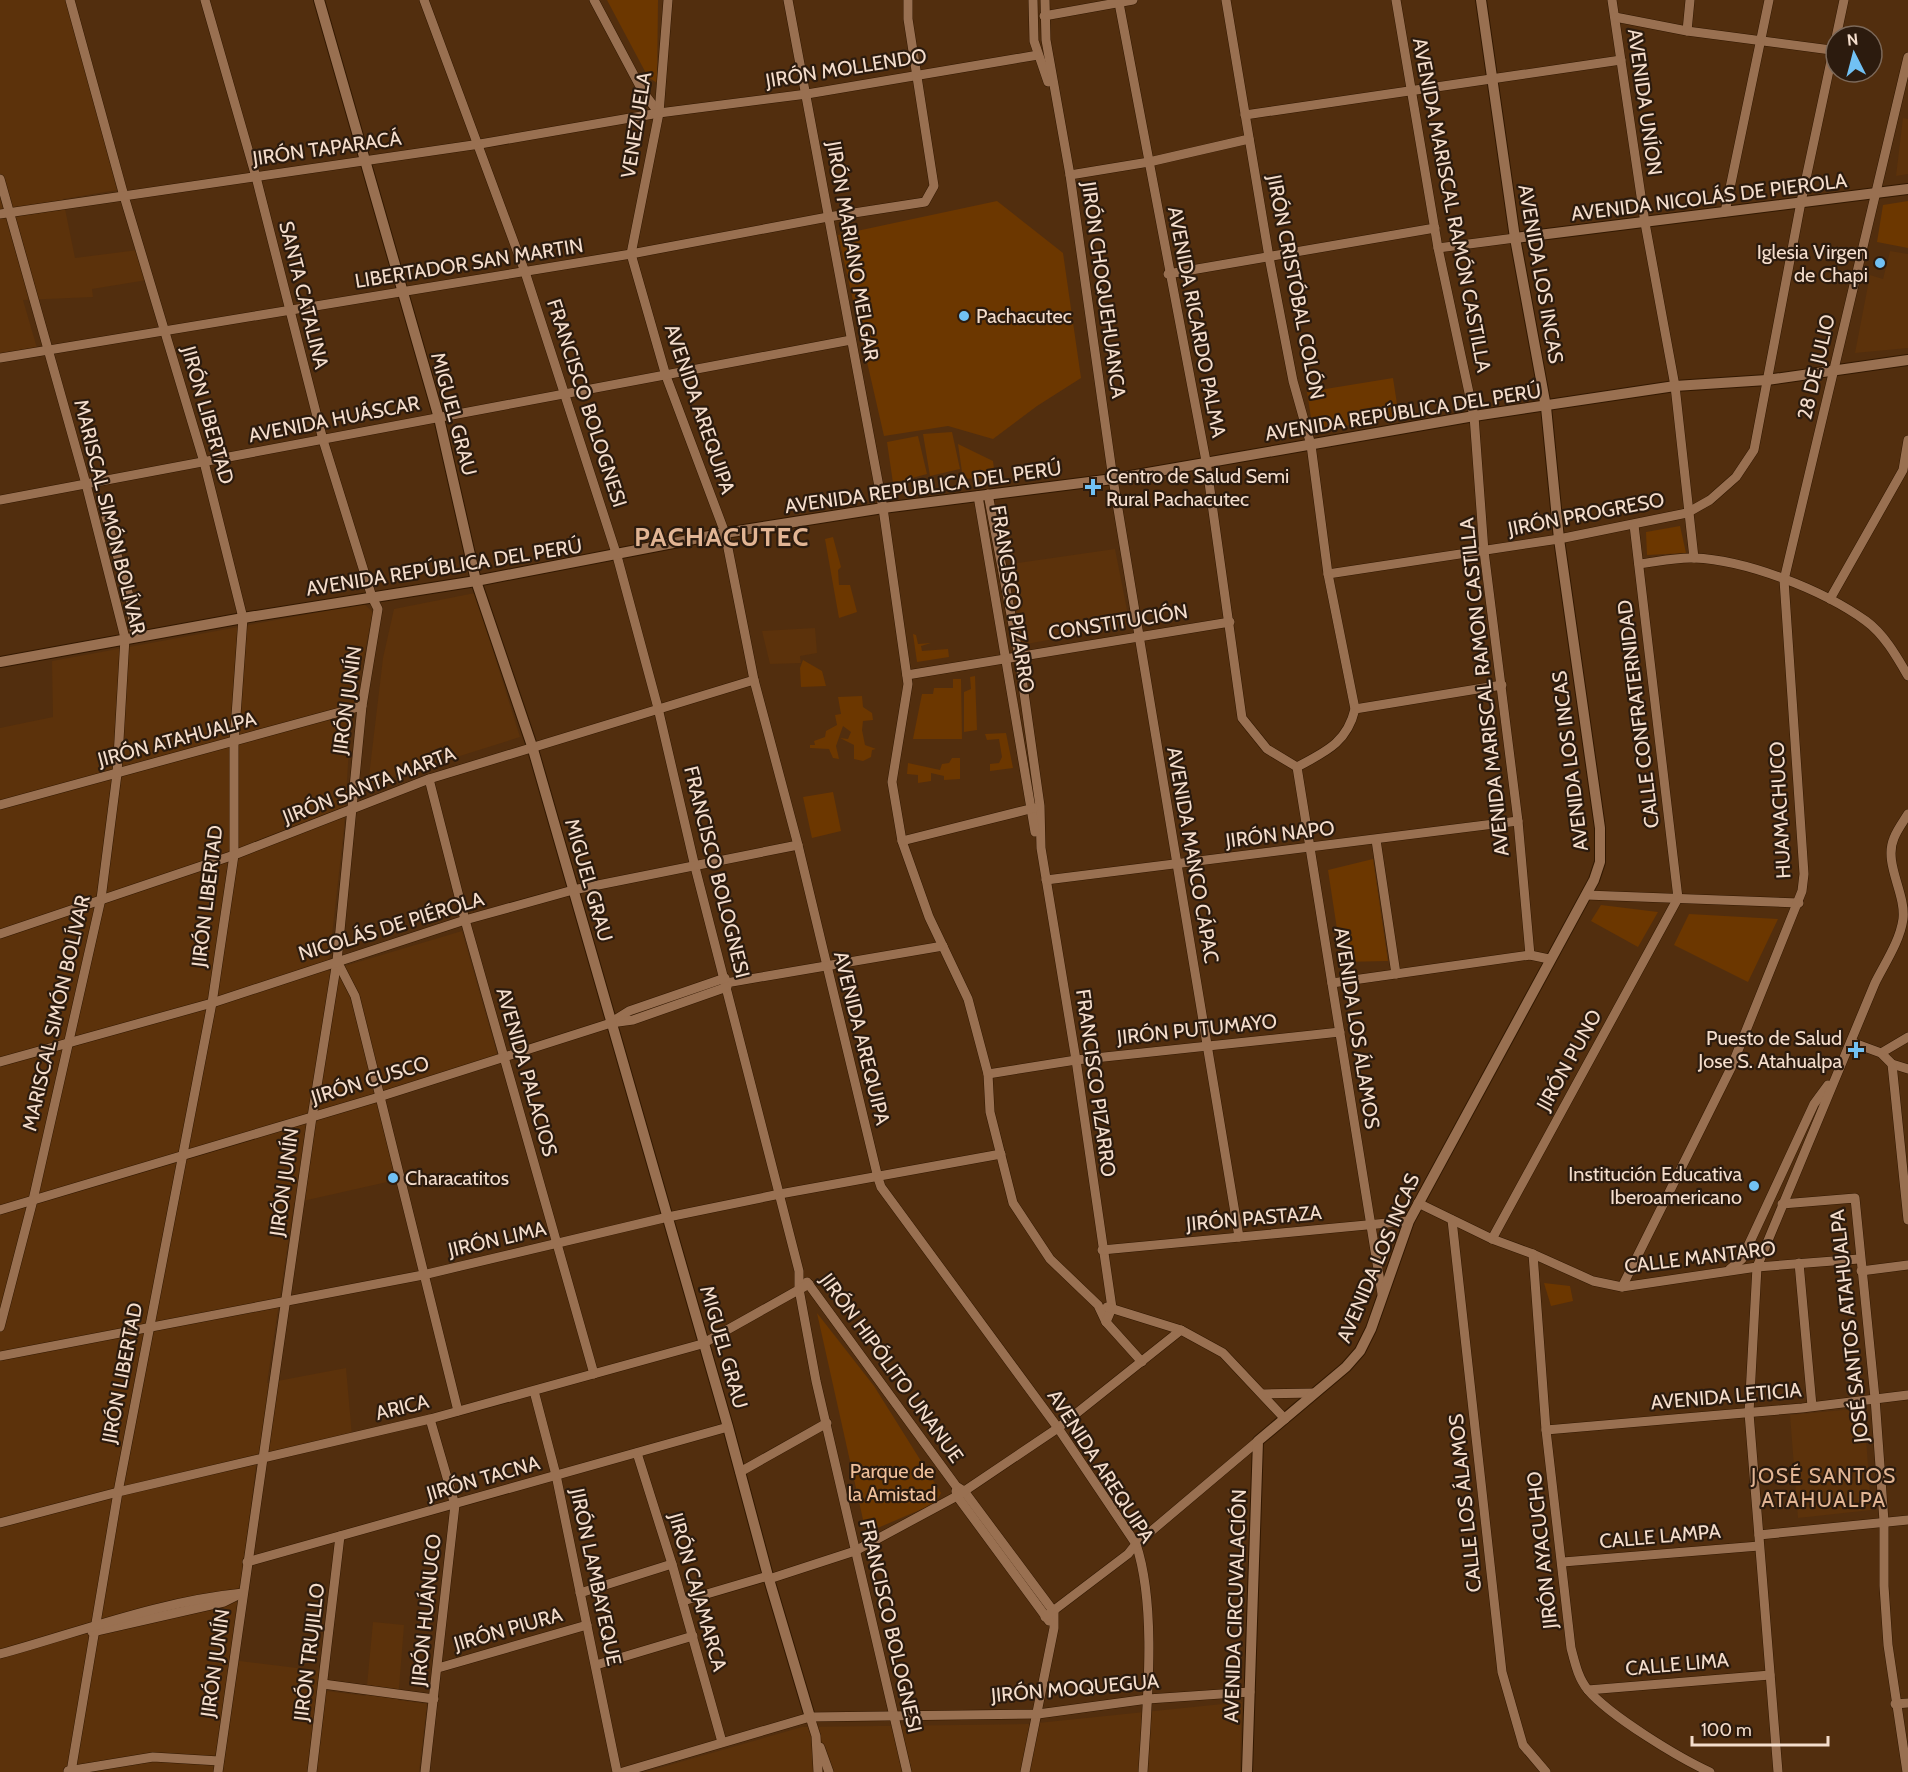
<svg xmlns="http://www.w3.org/2000/svg" width="1908" height="1772" font-family="Cabin,sans-serif">
  <style>
    .built { fill: #5c320b }
    .green { fill: #6c3700 }
    .lines { fill: none; stroke-linecap: round; stroke-linejoin: round }
    .minor-casing { stroke: #321801; stroke-width: 10 }
    .tertiary-casing { stroke: #321801; stroke-width: 12 }
    .minor { stroke: #997051; stroke-width: 9 }
    .tertiary { stroke: #997051; stroke-width: 10 }
    .poi-dot { fill: #71c1f4; stroke: #2c1b0e; stroke-width: 2 }
    .labels { text-anchor: middle; stroke-width: 4.5; stroke-linejoin: round; paint-order: stroke }
    .street-label { font-size: 20px; fill: #f4ddcc; stroke: #2c1b0e }
    .poi-label { font-size: 20px; fill: #f4ddcc; stroke: #2c1b0e; text-anchor: end }
    .park-label { font-size: 20px; fill: #f0c09b; stroke: #2c1b0e }
    .neighbourhood-label { font-size: 21px; letter-spacing: 1.5px; fill: #e2b594; stroke: #2c1b0e }
    .district-label { font-size: 26px; font-weight: bold; letter-spacing: 1.5px; fill: #e2b594; stroke: #2c1b0e }
  </style>
  <rect width="100%" height="100%" fill="#522e0e"/>
  <!-- built -->
  <g class="built">
    <path d="M 0,0 L 67,0 L 117,190 L 63,199 L 75,258 L 138,250 L 147,280 L 92,289 L 93,297 L 23,300 L 37,348 L 0,355 Z"/>
    <path d="M 1903,118 L 1908,119 L 1908,174 L 1896,176 Z"/>
    <path d="M 1890,251 L 1908,254 L 1908,348 L 1855,353 L 1870,275 L 1883,279 Z"/>
    <path d="M 1115,549 L 1130,625 L 1021,645 L 1010,564 Z"/>
    <path d="M 475,593 L 520,737 L 368,785 L 383,658 L 394,609 Z"/>
    <path d="M 364,604 L 373,612 L 351,716 L 344,828 L 328,971 L 462,931 L 498,1057 L 377,1102 L 396,1180 L 294,1203 L 267,1383 L 346,1368 L 352,1436 L 257,1458 L 231,1660 L 322,1671 L 319,1690 L 366,1696 L 373,1622 L 404,1625 L 398,1700 L 427,1704 L 419,1772 L 0,1772 L 0,728 L 53,717 L 52,661 Z"/>
    <path d="M 815,628 L 817,653 L 800,656 L 801,663 L 770,664 L 762,631 Z"/>
    <path d="M 1864,1408 L 1871,1510 L 1798,1518 L 1790,1415 Z"/>
    <path d="M 1242,1702 L 1240,1772 L 645,1772 L 802,1727 L 1028,1724 Z"/>
  </g>
  <!-- green -->
  <g class="green">
    <path d="M 607,0 L 658,0 L 657,83 L 648,77 Z"/>
    <path d="M 997,201 L 1063,253 L 1081,378 L 1037,406 L 993,439 L 948,426 L 884,436 L 838,235 Z"/>
    <path d="M 1908,201 L 1908,248 L 1877,242 L 1883,205 Z"/>
    <path d="M 1393,378 L 1399,417 L 1313,431 L 1307,392 Z"/>
    <path d="M 952,432 L 960,469 L 930,476 L 923,434 Z"/>
    <path d="M 918,436 L 927,474 L 893,483 L 887,442 Z"/>
    <path d="M 958,444 L 993,461 L 995,477 L 963,479 Z"/>
    <path d="M 1680,526 L 1686,553 L 1647,555 L 1646,532 Z"/>
    <path d="M 833,537 L 841,567 L 838,570 L 839,585 L 850,585 L 857,612 L 839,618 L 825,539 Z"/>
    <path d="M 913,634 L 916,635 L 918,644 L 931,643 L 921,646 L 922,651 L 948,649 L 949,657 L 917,662 Z"/>
    <path d="M 803,660 L 822,671 L 826,686 L 801,687 L 800,668 Z"/>
    <path d="M 975,676 L 977,730 L 964,732 L 964,692 L 971,689 L 970,677 Z"/>
    <path d="M 953,679 L 961,679 L 962,739 L 913,739 L 922,694 L 933,694 L 934,688 L 953,688 Z"/>
    <path d="M 862,696 L 863,707 L 872,713 L 873,720 L 863,721 L 862,730 L 865,745 L 876,749 L 872,750 L 871,757 L 863,761 L 854,759 L 854,745 L 840,738 L 848,739 L 851,732 L 843,726 L 836,746 L 839,759 L 833,758 L 829,749 L 810,748 L 810,745 L 815,745 L 814,741 L 825,737 L 826,731 L 837,725 L 835,715 L 841,714 L 838,697 Z"/>
    <path d="M 1006,733 L 1013,768 L 990,771 L 990,764 L 999,763 L 1002,757 L 999,739 L 987,740 L 985,734 Z"/>
    <path d="M 952,758 L 960,758 L 960,779 L 944,780 L 944,776 L 931,773 L 931,781 L 918,783 L 918,775 L 907,774 L 908,763 L 940,770 L 942,764 L 949,763 Z"/>
    <path d="M 833,792 L 841,831 L 812,838 L 803,797 Z"/>
    <path d="M 1373,859 L 1388,961 L 1342,962 L 1328,870 Z"/>
    <path d="M 1601,905 L 1658,912 L 1638,947 L 1591,921 Z"/>
    <path d="M 1689,914 L 1778,919 L 1748,982 L 1674,945 Z"/>
    <path d="M 1544,1283 L 1570,1286 L 1573,1301 L 1551,1306 Z"/>
    <path d="M 817,1313 L 874,1386 L 941,1493 L 936,1503 L 866,1533 Z"/>
  </g>
  <g class="lines">
    <defs>
      <g id="minor">
        <path d="M 70,0 L 124,196 L 204,462 L 243,618 L 234,743 L 234,855 L 212,1003 L 118,1492 L 71,1772"/>
        <path d="M 205,0 L 256,177 L 323,440 L 372,597 L 378,609 L 362,706 L 337,961 L 312,1117 L 218,1772"/>
        <path d="M 424,0 L 525,272 L 617,556 L 658,708 L 695,867 L 799,1271 L 799,1289 L 816,1381 L 907,1772"/>
        <path d="M 594,0 L 643,92 L 659,113"/>
        <path d="M 668,0 L 659,113 L 631,254 L 666,376 L 725,533 L 754,680 L 798,845 L 878,1178 L 881,1187 L 1058,1428 L 1136,1544 C 1157,1607 1147,1705 1143,1772"/>
        <path d="M 788,0 L 883,508 L 908,684 L 892,782 L 902,841 L 929,917 L 968,999 L 988,1074 L 990,1112 L 1013,1203 L 1050,1259 L 1098,1305 L 1106,1322 L 1142,1362"/>
        <path d="M 1033,0 L 1034,41 L 1048,82"/>
        <path d="M 1045,0 L 1046,40 L 1070,175 L 1113,479 L 1239,1237"/>
        <path d="M 1226,0 L 1269,257 L 1293,381 L 1311,445 L 1328,574 L 1355,709 C 1347,743 1325,752 1297,767"/>
        <path d="M 1396,0 L 1438,248 L 1474,416 L 1484,551 L 1518,821 L 1530,955"/>
        <path d="M 1612,0 L 1645,223 L 1675,386 L 1694,558"/>
        <path d="M 1119,3 L 1206,461 L 1242,718 L 1267,749 L 1297,767"/>
        <path d="M 1044,16 L 1133,0"/>
        <path d="M 1615,17 L 1687,31 L 1831,50"/>
        <path d="M 1687,31 L 1690,0"/>
        <path d="M 1245,115 L 1621,60"/>
        <path d="M 1070,175 L 1149,162 L 1249,139"/>
        <path d="M 0,179 L 86,484 L 125,638 L 117,774 L 101,899 L 33,1200 L 0,1327"/>
        <path d="M 1725,212 L 1769,0"/>
        <path d="M 0,214 L 480,144 L 659,113 L 807,94 L 1038,55"/>
        <path d="M 1438,248 L 1515,238"/>
        <path d="M 1168,274 L 1435,228"/>
        <path d="M 0,358 L 631,254 L 828,217 L 925,202 L 934,186 L 908,19 L 908,0"/>
        <path d="M 988,494 L 1019,657 L 1040,806 L 1041,848 L 1076,1060 L 1112,1308 L 1106,1322"/>
        <path d="M 978,496 L 1035,832"/>
        <path d="M 0,500 L 851,340"/>
        <path d="M 102,503 L 130,599 L 135,637"/>
        <path d="M 1639,564 C 1656,562 1676,557 1694,558 C 1747,560 1823,590 1866,621 C 1884,634 1897,657 1908,676"/>
        <path d="M 1328,574 L 1559,539 L 1687,513 L 1710,500 L 1736,477 L 1754,450 L 1801,202 L 1844,0"/>
        <path d="M 1830,599 L 1903,470 L 1908,440"/>
        <path d="M 907,675 L 1230,622"/>
        <path d="M 1355,709 L 1502,685"/>
        <path d="M 1297,767 L 1382,1294"/>
        <path d="M 429,779 L 465,920 L 594,1374"/>
        <path d="M 0,805 L 362,706"/>
        <path d="M 1376,840 L 1396,974"/>
        <path d="M 902,841 L 1034,808"/>
        <path d="M 1046,880 L 1518,821"/>
        <path d="M 1586,895 L 1799,903"/>
        <path d="M 0,934 L 234,855 L 429,779 L 754,680"/>
        <path d="M 337,961 L 355,996 L 458,1411"/>
        <path d="M 726,983 L 943,946"/>
        <path d="M 1332,983 L 1530,955 L 1549,959"/>
        <path d="M 613,1021 L 629,1011 L 725,978"/>
        <path d="M 1851,1042 L 1881,1053 L 1892,1064 L 1908,1069"/>
        <path d="M 1881,1053 L 1908,1037"/>
        <path d="M 0,1062 L 212,1003 L 465,920 L 573,890 L 798,845"/>
        <path d="M 1892,1064 L 1908,1220"/>
        <path d="M 988,1074 L 1076,1060 L 1340,1032"/>
        <path d="M 1418,1203 L 1492,1239 L 1533,1254 L 1593,1281 L 1622,1287 L 1757,1267 L 1859,1259"/>
        <path d="M 1782,1204 L 1855,1198 L 1875,1398 L 1884,1521 L 1884,1586 L 1888,1645 L 1907,1772"/>
        <path d="M 0,1210 L 379,1097 L 611,1023 L 633,1020 L 727,987"/>
        <path d="M 1452,1220 L 1502,1672 L 1523,1745 L 1546,1772"/>
        <path d="M 1492,1239 L 1678,898 L 1634,525"/>
        <path d="M 1102,1250 L 1409,1221"/>
        <path d="M 1533,1254 L 1546,1430 L 1571,1648 C 1575,1663 1578,1678 1588,1690 C 1610,1716 1679,1758 1710,1772"/>
        <path d="M 1799,1263 L 1812,1406"/>
        <path d="M 1730,1269 L 1742,1259 L 1814,1104 L 1828,1085"/>
        <path d="M 1861,1271 L 1908,1265"/>
        <path d="M 807,1282 L 956,1486 L 964,1491 L 1054,1612 L 1054,1628 L 1025,1772"/>
        <path d="M 1622,1287 L 1731,1068 L 1802,891 L 1804,874 L 1784,580 L 1908,57"/>
        <path d="M 1107,1307 L 1181,1330 L 1223,1353 L 1285,1419"/>
        <path d="M 0,1356 L 423,1275 L 668,1217 L 780,1194 L 1001,1154"/>
        <path d="M 534,1391 L 556,1475 L 617,1772"/>
        <path d="M 1263,1394 L 1315,1393"/>
        <path d="M 1546,1430 L 1802,1408 L 1908,1395"/>
        <path d="M 637,1453 L 672,1564 L 722,1742"/>
        <path d="M 740,1472 L 827,1423"/>
        <path d="M 956,1491 L 957,1496 L 1049,1621"/>
        <path d="M 0,1523 L 118,1492 L 430,1419 L 702,1344 L 809,1284"/>
        <path d="M 1759,1535 L 1908,1520"/>
        <path d="M 247,1562 L 728,1427"/>
        <path d="M 1563,1562 L 1759,1546"/>
        <path d="M 769,1579 L 855,1551 L 957,1496 L 1058,1428 L 1181,1330"/>
        <path d="M 580,1593 L 672,1564"/>
        <path d="M 683,1601 L 768,1576"/>
        <path d="M 1045,1617 L 1128,1554 L 1136,1544 L 1258,1441"/>
        <path d="M 92,1632 L 224,1602 L 238,1595"/>
        <path d="M 0,1654 C 80,1632 160,1601 243,1593"/>
        <path d="M 596,1665 L 693,1636"/>
        <path d="M 438,1668 L 587,1625"/>
        <path d="M 323,1684 L 434,1699"/>
        <path d="M 1588,1690 L 1770,1675"/>
        <path d="M 1895,1704 L 1908,1703"/>
        <path d="M 810,1717 L 816,1736 L 818,1772"/>
        <path d="M 820,1747 L 829,1772"/>
        <path d="M 68,1771 L 153,1757 L 219,1761"/>
        <path d="M 312,1772 L 340,1536"/>
        <path d="M 425,1772 L 455,1505 L 430,1419"/>
        <path d="M 623,1772 L 810,1717 L 1038,1714 L 1148,1699 L 1250,1692"/>
        <path d="M 1778,1772 L 1749,1413 L 1757,1267 L 1875,983 C 1885,963 1900,941 1903,919 C 1906,893 1883,863 1894,838 C 1897,830 1903,822 1908,814"/>
      </g>
      <g id="tertiary">
        <path d="M 319,0 L 439,418 L 476,581 L 532,746 L 728,1427 L 768,1576 L 810,1717"/>
        <path d="M 1515,238 L 1908,189"/>
        <path d="M 0,662 L 243,618 L 476,581 L 725,533 L 883,508 L 1113,479 L 1474,416 L 1675,386 L 1767,380 L 1908,360"/>
        <path d="M 1247,1772 L 1258,1441 L 1346,1367 L 1360,1351 L 1371,1329 L 1409,1221 L 1594,880 L 1600,862 L 1600,828 L 1559,539 L 1546,407 L 1515,238 L 1481,0"/>
      </g>
    </defs>
    <!-- minor casing -->
    <use href="#minor" class="minor-casing"/>
    <!-- tertiary casing -->
    <use href="#tertiary" class="tertiary-casing"/>
    <!-- minor -->
    <use href="#minor" class="minor"/>
    <!-- tertiary -->
    <use href="#tertiary" class="tertiary"/>
  </g>
  <!-- markers -->
  <g class="poi-dot">
    <circle cx="1880" cy="263" r="6"/>
    <circle cx="964" cy="316" r="6"/>
    <path d="M1090 478h6v6h6v6h-6v6h-6v-6h-6v-6h6z"/>
    <path d="M1853 1041h6v6h6v6h-6v6h-6v-6h-6v-6h6z"/>
    <circle cx="393" cy="1178" r="6"/>
    <circle cx="1754" cy="1186" r="6"/>
  </g>
  <g class="labels">
    <!-- street labels -->
    <g class="street-label">
      <text transform="translate(846 68) rotate(-9)" y="7">JIRÓN MOLLENDO</text>
      <text transform="translate(1645 102) rotate(82)" y="7">AVENIDA UNÍON</text>
      <text transform="translate(636 125) rotate(-81)" y="7">VENEZUELA</text>
      <text transform="translate(327 148) rotate(-8)" y="7">JIRÓN TAPARACÁ</text>
      <text transform="translate(1709 197) rotate(-7)" y="7">AVENIDA NICOLÁS DE PIEROLA</text>
      <text transform="translate(1452 205) rotate(79)" y="7">AVENIDA MARISCAL RAMÓN CASTILLA</text>
      <text transform="translate(853 251) rotate(80)" y="7">JIRÓN MARIANO MELGAR</text>
      <text transform="translate(469 263) rotate(-9)" y="7">LIBERTADOR SAN MARTIN</text>
      <text transform="translate(1541 274) rotate(80)" y="7">AVENIDA LOS INCAS</text>
      <text transform="translate(1296 287) rotate(79)" y="7">JIRÓN CRISTÓBAL COLÓN</text>
      <text transform="translate(1104 290) rotate(82)" y="7">JIRÓN CHOQUEHUANCA</text>
      <text transform="translate(304 295) rotate(76)" y="7">SANTA CATALINA</text>
      <text transform="translate(1197 322) rotate(79)" y="7">AVENIDA RICARDO PALMA</text>
      <text transform="translate(1816 367) rotate(-77)" y="7">28 DE JULIO</text>
      <text transform="translate(587 403) rotate(72)" y="7">FRANCISCO BOLOGNESI</text>
      <text transform="translate(700 409) rotate(71)" y="7">AVENIDA AREQUIPA</text>
      <text transform="translate(1403 412) rotate(-9)" y="7">AVENIDA REPÚBLICA DEL PERÚ</text>
      <text transform="translate(454 414) rotate(75)" y="7">MIGUEL GRAU</text>
      <text transform="translate(208 415) rotate(74)" y="7">JIRÓN LIBERTAD</text>
      <text transform="translate(334 419) rotate(-11)" y="7">AVENIDA HUÁSCAR</text>
      <text transform="translate(923 487) rotate(-8)" y="7">AVENIDA REPÚBLICA DEL PERÚ</text>
      <text transform="translate(1586 514) rotate(-11)" y="7">JIRÓN PROGRESO</text>
      <text transform="translate(110 517) rotate(76)" y="7">MARISCAL SIMÓN BOLÍVAR</text>
      <text transform="translate(444 567) rotate(-9)" y="7">AVENIDA REPÚBLICA DEL PERÚ</text>
      <text transform="translate(1013 599) rotate(81)" y="7">FRANCISCO PIZARRO</text>
      <text transform="translate(1118 622) rotate(-9)" y="7">CONSTITUCIÓN</text>
      <text transform="translate(1484 687) rotate(-96)" y="7">AVENIDA MARISCAL RAMON CASTILLA</text>
      <text transform="translate(347 700) rotate(-82)" y="7">JIRÓN JUNÍN</text>
      <text transform="translate(1638 714) rotate(-97)" y="7">CALLE CONFRATERNIDAD</text>
      <text transform="translate(177 739) rotate(-15)" y="7">JIRÓN ATAHUALPA</text>
      <text transform="translate(1570 761) rotate(-97)" y="7">AVENIDA LOS INCAS</text>
      <text transform="translate(369 785) rotate(-21)" y="7">JIRÓN SANTA MARTA</text>
      <text transform="translate(1780 810) rotate(-93)" y="7">HUAMACHUCO</text>
      <text transform="translate(1280 834) rotate(-7)" y="7">JIRÓN NAPO</text>
      <text transform="translate(1193 855) rotate(80)" y="7">AVENIDA MANCO CÁPAC</text>
      <text transform="translate(717 872) rotate(76)" y="7">FRANCISCO BOLOGNESI</text>
      <text transform="translate(589 880) rotate(74)" y="7">MIGUEL GRAU</text>
      <text transform="translate(207 896) rotate(-83)" y="7">JIRÓN LIBERTAD</text>
      <text transform="translate(391 926) rotate(-17)" y="7">NICOLÁS DE PIÉROLA</text>
      <text transform="translate(56 1013) rotate(-77)" y="7">MARISCAL SIMÓN BOLÍVAR</text>
      <text transform="translate(1357 1028) rotate(81)" y="7">AVENIDA LOS ÁLAMOS</text>
      <text transform="translate(1197 1029) rotate(-6)" y="7">JIRÓN PUTUMAYO</text>
      <text transform="translate(862 1038) rotate(76)" y="7">AVENIDA AREQUIPA</text>
      <text transform="translate(1569 1060) rotate(-61)" y="7">JIRÓN PUNO</text>
      <text transform="translate(527 1072) rotate(74)" y="7">AVENIDA PALACIOS</text>
      <text transform="translate(370 1080) rotate(-17)" y="7">JIRÓN CUSCO</text>
      <text transform="translate(1096 1083) rotate(82)" y="7">FRANCISCO PIZARRO</text>
      <text transform="translate(284 1182) rotate(-82)" y="7">JIRÓN JUNÍN</text>
      <text transform="translate(1254 1218) rotate(-5)" y="7">JIRÓN PASTAZA</text>
      <text transform="translate(497 1239) rotate(-13)" y="7">JIRÓN LIMA</text>
      <text transform="translate(1700 1257) rotate(-7)" y="7">CALLE MANTARO</text>
      <text transform="translate(1378 1258) rotate(-67)" y="7">AVENIDA LOS INCAS</text>
      <text transform="translate(1849 1326) rotate(-96)" y="7">JOSÉ SANTOS ATAHUALPA</text>
      <text transform="translate(724 1347) rotate(74)" y="7">MIGUEL GRAU</text>
      <text transform="translate(892 1368) rotate(54)" y="7">JIRÓN HIPÓLITO UNANUE</text>
      <text transform="translate(122 1373) rotate(-79)" y="7">JIRÓN LIBERTAD</text>
      <text transform="translate(1726 1396) rotate(-5)" y="7">AVENIDA LETICIA</text>
      <text transform="translate(402 1407) rotate(-14)" y="7">ARICA</text>
      <text transform="translate(1101 1466) rotate(57)" y="7">AVENIDA AREQUIPA</text>
      <text transform="translate(483 1478) rotate(-16)" y="7">JIRÓN TACNA</text>
      <text transform="translate(1465 1503) rotate(-96)" y="7">CALLE LOS ÁLAMOS</text>
      <text transform="translate(1660 1536) rotate(-5)" y="7">CALLE LAMPA</text>
      <text transform="translate(1542 1550) rotate(-96)" y="7">JIRÓN AYACUCHO</text>
      <text transform="translate(596 1577) rotate(78)" y="7">JIRÓN LAMBAYEQUE</text>
      <text transform="translate(698 1592) rotate(74)" y="7">JIRÓN CAJAMARCA</text>
      <text transform="translate(1235 1606) rotate(-88)" y="7">AVENIDA CIRCUVALACIÓN</text>
      <text transform="translate(426 1610) rotate(-84)" y="7">JIRÓN HUÁNUCO</text>
      <text transform="translate(891 1626) rotate(77)" y="7">FRANCISCO BOLOGNESI</text>
      <text transform="translate(508 1629) rotate(-16)" y="7">JIRÓN PIURA</text>
      <text transform="translate(309 1652) rotate(-83)" y="7">JIRÓN TRUJILLO</text>
      <text transform="translate(215 1663) rotate(-82)" y="7">JIRÓN JUNÍN</text>
      <text transform="translate(1677 1664) rotate(-5)" y="7">CALLE LIMA</text>
      <text transform="translate(1075 1688) rotate(-5)" y="7">JIRÓN MOQUEGUA</text>
    </g>
    <!-- poi labels -->
    <g class="poi-label">
      <text x="1868" y="259">Iglesia Virgen<tspan x="1868" dy="23">de Chapi</tspan></text>
      <text x="976" y="323" text-anchor="start">Pachacutec</text>
      <text x="1106" y="483" text-anchor="start">Centro de Salud Semi<tspan x="1106" dy="23">Rural Pachacutec</tspan></text>
      <text x="1842" y="1045">Puesto de Salud<tspan x="1842" dy="23">Jose S. Atahualpa</tspan></text>
      <text x="1742" y="1181">Institución Educativa<tspan x="1742" dy="23">Iberoamericano</tspan></text>
      <text x="405" y="1185" text-anchor="start">Characatitos</text>
    </g>
    <!-- park labels -->
    <g class="park-label">
      <text x="892" y="1478">Parque de<tspan x="892" dy="23">la Amistad</tspan></text>
    </g>
    <!-- neighbourhood labels -->
    <g class="neighbourhood-label">
      <text x="1824" y="1483">JOSÉ SANTOS<tspan x="1824" dy="24">ATAHUALPA</tspan></text>
    </g>
    <!-- district labels -->
    <g class="district-label">
      <text x="722" y="546">PACHACUTEC</text>
    </g>
  </g>
  <!-- north arrow -->
  <g transform="translate(1854 54) rotate(354)"><circle r="28" fill="#2c1b0e" stroke="#7c695a" stroke-width="1.5"/>
  <path d="M0-4.5L10 22L0 15L-10 22Z" fill="#71c1f4"/>
  <text y="-9" font-size="16" font-weight="bold" text-anchor="middle" fill="#f4ddcc">N</text>
  </g>
  <!-- scale -->
  <path d="M1692 1736v9h136v-9" fill="none" stroke="#f4ddcc" stroke-width="3"/>
  <text x="1701" y="1736" font-size="18" fill="#f4ddcc" stroke="#2c1b0e" stroke-width="4.5" paint-order="stroke">100 m</text>
</svg>
